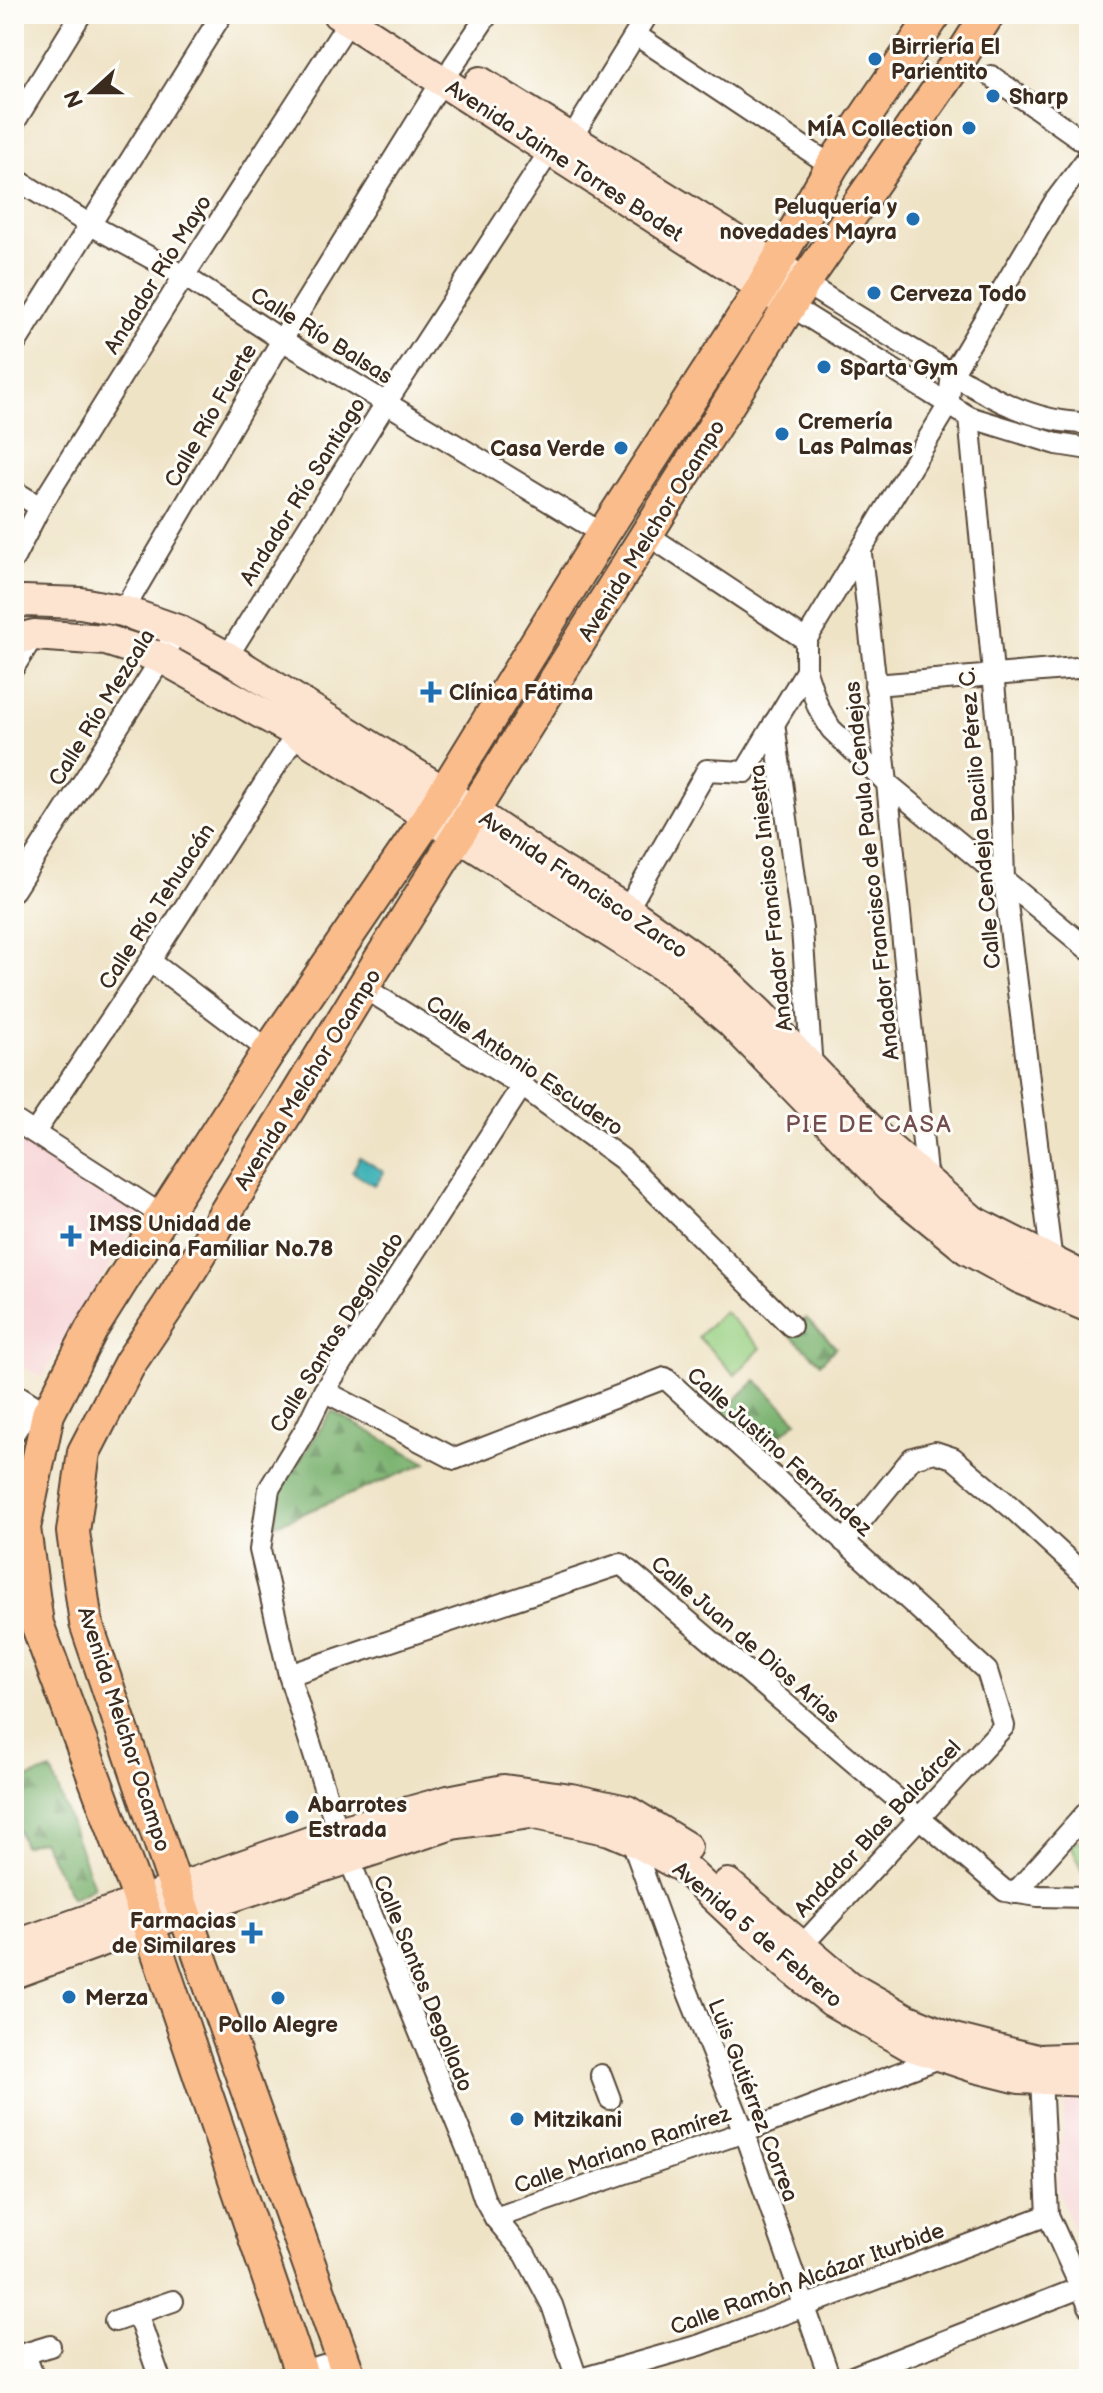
<svg xmlns="http://www.w3.org/2000/svg" width="1103" height="2393" font-family="'Balsamiq Sans',sans-serif">
  <style>
    .built { fill: #f7cfd3 }
    .grass { fill: #98d082; stroke: #6a7d50; stroke-width: 2 }
    .forest { fill: url(#forest-firs); stroke: #5a6e47; stroke-width: 2 }
    .water { fill: url(#water-ripples); stroke: #3e6e6a; stroke-width: 2 }
    .lines { fill: none; stroke-linecap: round; stroke-linejoin: round }
    .street-casing { stroke: #564637; stroke-width: 24 }
    .secondary-casing { stroke: #564637; stroke-width: 34 }
    .primary-casing { stroke: #564637; stroke-width: 36 }
    .street { stroke: #fff; stroke-width: 20 }
    .secondary { stroke: #fde4d1; stroke-width: 30 }
    .primary { stroke: #fabc8b; stroke-width: 32 }
    .poi-dot { fill: #1f6fb2; stroke: #fdfcf7; stroke-width: 3 }
    .labels { text-anchor: middle; stroke-width: 6; stroke-linejoin: round; paint-order: stroke }
    .poi-label { font-size: 22px; font-weight: bold; fill: #3b2a1e; stroke: #fdfcf7; text-anchor: start }
    .street-label { font-size: 22px; fill: #3b2a1e; stroke: #fdfcf7 }
    .neighbourhood-label { font-size: 24px; letter-spacing: 2px; fill: #734c4e; stroke: #fdfcf7 }
  </style>
  <defs>
    <pattern id="forest-firs" width="22" height="20" patternUnits="userSpaceOnUse" patternTransform="scale(2)"><rect width="22" height="20" fill="#7ab270"/><path d="M5 1l3.5 6h-7zM16 11l3.5 6h-7z" fill="#65915b"/></pattern>
    <pattern id="water-ripples" width="26" height="14" patternUnits="userSpaceOnUse" patternTransform="scale(2)"><rect width="26" height="14" fill="#41b2b7"/><path d="M2 4q2-2 4 0t4 0M15 11q2-2 4 0t4 0" fill="none" stroke="#389194"/></pattern>
  </defs>
  <rect width="100%" height="100%" fill="#fdfcf7"/>
  <filter id="ink" filterUnits="userSpaceOnUse"><feTurbulence type="fractalNoise" baseFrequency=".0125" numOctaves="2"/><feDisplacementMap in="SourceGraphic" scale="16" xChannelSelector="R" yChannelSelector="G"/><feConvolveMatrix kernelMatrix="1 2 1 2 8 2 1 2 1" color-interpolation-filters="sRGB"/></filter>
  <filter id="wash" filterUnits="userSpaceOnUse"><feTurbulence type="fractalNoise" baseFrequency=".006" numOctaves="4" result="noise"/><feDisplacementMap in="SourceGraphic" scale="32" xChannelSelector="R" yChannelSelector="G"/><feGaussianBlur stdDeviation="1.8" result="paint"/><feColorMatrix in="noise" values="0 0 0 0 0 0 0 0 0 0 0 0 0 0 0 0 0 1.4 0 .05"/><feComposite in="paint" operator="in"/></filter>
  <g filter="url(#wash)">
    <rect width="100%" height="100%" fill="#efe3c6"/>
    <!-- built -->
    <g class="built">
      <path d="M 14,1131 L 143,1210 L 42,1377 L 14,1362 Z"/>
      <path d="M 1089,2093 L 1089,2268 L 1057,2187 L 1066,2094 Z"/>
    </g>
    <!-- grass -->
    <g class="grass">
      <path d="M 724,1311 L 761,1348 L 735,1375 L 698,1337 Z"/>
      <path d="M 1089,1836 L 1089,1876 L 1085,1878 L 1071,1844 Z"/>
    </g>
    <!-- forest -->
    <g class="forest">
      <path d="M 806,1318 L 836,1347 L 821,1363 L 790,1335 Z"/>
      <path d="M 756,1380 L 797,1421 L 762,1451 L 720,1414 Z"/>
      <path d="M 332,1411 L 427,1463 L 274,1525 L 283,1486 Z"/>
      <path d="M 51,1770 L 94,1887 L 72,1898 L 42,1840 L 24,1846 L 14,1820 L 14,1783 Z"/>
    </g>
    <!-- water -->
    <path class="water" d="M 360,1157 L 384,1172 L 375,1186 L 352,1172 Z"/>
  </g>
  <g filter="url(#ink)">
    <g class="lines">
      <defs>
        <g id="street">
          <path d="M 636,35 L 832,166"/>
          <path d="M 453,66 L 488,14"/>
          <path d="M 991,76 L 1089,145"/>
          <path d="M 14,123 L 81,14"/>
          <path d="M 572,137 L 648,14"/>
          <path d="M 1089,156 L 1055,201 L 952,374 L 948,406 L 806,640 L 806,671 L 818,707 L 831,729 L 887,783 L 1089,950"/>
          <path d="M 14,178 L 89,224 L 184,276 L 282,340 L 603,534"/>
          <path d="M 804,283 C 843,307 881,331 920,354 C 972,386 1025,424 1089,423"/>
          <path d="M 791,306 L 969,417 L 1057,444 L 1089,449"/>
          <path d="M 14,346 L 222,14"/>
          <path d="M 969,417 L 1000,747 L 1004,880 L 1052,1262"/>
          <path d="M 14,491 L 40,507"/>
          <path d="M 648,535 L 806,640"/>
          <path d="M 861,554 L 887,783 L 927,1183"/>
          <path d="M 14,558 L 40,507 L 184,276 L 349,21"/>
          <path d="M 123,611 L 282,340 L 442,81"/>
          <path d="M 227,657 L 386,403 L 550,151"/>
          <path d="M 14,667 L 34,635"/>
          <path d="M 875,685 L 1089,667"/>
          <path d="M 774,723 L 802,929 L 812,1069"/>
          <path d="M 14,890 L 162,658 L 177,630"/>
          <path d="M 627,910 L 707,770 L 745,772 L 806,671"/>
          <path d="M 150,961 L 269,1051"/>
          <path d="M 363,987 L 522,1086 L 622,1159 L 791,1326"/>
          <path d="M 522,1086 L 324,1391 L 305,1430 L 269,1489 L 260,1550 L 289,1675 L 338,1832 L 470,2156 L 484,2198 L 495,2218 L 525,2254 L 552,2305 L 577,2379"/>
          <path d="M 14,1120 L 163,1216"/>
          <path d="M 35,1132 L 150,961 L 297,733 L 306,730"/>
          <path d="M 324,1391 L 455,1459 L 665,1378 L 987,1671 L 1004,1726 L 794,1954"/>
          <path d="M 14,1393 L 48,1414"/>
          <path d="M 14,1433 L 32,1405"/>
          <path d="M 844,1542 L 912,1458 L 935,1452 L 953,1458 L 1012,1508 L 1089,1579"/>
          <path d="M 289,1675 L 621,1564 L 1005,1891 L 1038,1896 L 1089,1897"/>
          <path d="M 631,1839 L 675,1960 L 744,2132 L 830,2379"/>
          <path d="M 1015,1893 L 1089,1810"/>
          <path d="M 601,2075 L 610,2099"/>
          <path d="M 1041,2079 L 1048,2215 L 1089,2306"/>
          <path d="M 495,2218 L 744,2132 L 942,2057"/>
          <path d="M 137,2313 L 160,2379"/>
          <path d="M 115,2321 L 173,2301"/>
          <path d="M 25,2354 L 34,2379"/>
          <path d="M 14,2357 L 50,2346"/>
          <path d="M 281,2379 L 343,2360"/>
          <path d="M 580,2379 L 700,2345 L 1048,2215"/>
          <path d="M 847,2379 L 1080,2288"/>
        </g>
        <g id="secondary">
          <path d="M 338,14 L 784,301"/>
          <path d="M 480,82 L 796,278"/>
          <path d="M 14,604 L 24,601 L 81,603 L 123,611 L 177,630 L 227,657 L 444,792 L 557,868 L 627,910 L 719,975 L 759,1013 L 884,1144 L 973,1221 L 1089,1280"/>
          <path d="M 14,640 L 34,635 L 106,640 L 162,658 L 297,733 L 674,973 L 731,1022 L 891,1187 L 967,1249 L 1020,1278 L 1089,1307"/>
          <path d="M 728,1884 L 848,1986 L 906,2019 L 954,2039 L 1037,2060 L 1089,2058"/>
          <path d="M 14,1946 L 338,1832 L 448,1801 L 504,1790 L 571,1799 L 627,1811 L 686,1847"/>
          <path d="M 14,1973 L 148,1924 L 452,1824 L 531,1813 L 610,1830 L 631,1839 L 684,1868 L 786,1964 L 832,2001 L 909,2045 L 975,2067 L 1019,2078 L 1089,2081"/>
        </g>
        <g id="primary">
          <path d="M 303,2379 L 141,1903 L 37,1624 L 24,1528 L 48,1414 L 91,1330 L 152,1233 L 269,1051 L 429,817 L 603,534 L 762,288 L 832,166 L 935,14"/>
          <path d="M 350,2379 L 184,1912 L 86,1623 L 73,1532 L 84,1452 L 130,1363 L 169,1305 L 363,987 L 804,283 L 962,55 L 988,14"/>
        </g>
      </defs>
      <!-- street casing -->
      <use href="#street" class="street-casing"/>
      <!-- secondary casing -->
      <use href="#secondary" class="secondary-casing"/>
      <!-- primary casing -->
      <use href="#primary" class="primary-casing"/>
      <!-- street -->
      <use href="#street" class="street"/>
      <!-- secondary -->
      <use href="#secondary" class="secondary"/>
      <!-- primary -->
      <use href="#primary" class="primary"/>
    </g>
  </g>
  <!-- markers -->
  <g class="poi-dot">
    <circle cx="875" cy="59" r="8"/>
    <circle cx="993" cy="96" r="8"/>
    <circle cx="969" cy="128" r="8"/>
    <circle cx="913" cy="219" r="8"/>
    <circle cx="874" cy="293" r="8"/>
    <circle cx="824" cy="367" r="8"/>
    <circle cx="782" cy="434" r="8"/>
    <circle cx="621" cy="448" r="8"/>
    <path d="M427 680h8v8h8v8h-8v8h-8v-8h-8v-8h8z"/>
    <path d="M67 1224h8v8h8v8h-8v8h-8v-8h-8v-8h8z"/>
    <circle cx="292" cy="1817" r="8"/>
    <path d="M248 1921h8v8h8v8h-8v8h-8v-8h-8v-8h8z"/>
    <circle cx="69" cy="1997" r="8"/>
    <circle cx="278" cy="1998" r="8"/>
    <circle cx="517" cy="2119" r="8"/>
  </g>
  <g class="labels">
    <!-- poi labels -->
    <g class="poi-label">
      <text x="891" y="54">Birriería El<tspan x="891" dy="25">Parientito</tspan></text>
      <text x="1009" y="104">Sharp</text>
      <text x="953" y="136" text-anchor="end">MÍA Collection</text>
      <text x="897" y="214" text-anchor="end">Peluquería y<tspan x="897" dy="25">novedades Mayra</tspan></text>
      <text x="890" y="301">Cerveza Todo</text>
      <text x="840" y="375">Sparta Gym</text>
      <text x="798" y="429">Cremería<tspan x="798" dy="25">Las Palmas</tspan></text>
      <text x="605" y="456" text-anchor="end">Casa Verde</text>
      <text x="449" y="700">Clínica Fátima</text>
      <text x="89" y="1231">IMSS Unidad de<tspan x="89" dy="25">Medicina Familiar No.78</tspan></text>
      <text x="308" y="1812">Abarrotes<tspan x="308" dy="25">Estrada</tspan></text>
      <text x="236" y="1928" text-anchor="end">Farmacias<tspan x="236" dy="25">de Similares</tspan></text>
      <text x="85" y="2005">Merza</text>
      <text x="278" y="2032" text-anchor="middle">Pollo Alegre</text>
      <text x="533" y="2127">Mitzikani</text>
    </g>
    <!-- street labels -->
    <g class="street-label">
      <text transform="translate(565 160) rotate(33)" y="8">Avenida Jaime Torres Bodet</text>
      <text transform="translate(157 274) rotate(-58)" y="8">Andador Río Mayo</text>
      <text transform="translate(322 335) rotate(32)" y="8">Calle Río Balsas</text>
      <text transform="translate(210 415) rotate(-60)" y="8">Calle Río Fuerte</text>
      <text transform="translate(302 491) rotate(-58)" y="8">Andador Río Santiago</text>
      <text transform="translate(651 530) rotate(-58)" y="8">Avenida Melchor Ocampo</text>
      <text transform="translate(101 707) rotate(-58)" y="8">Calle Río Mezcala</text>
      <text transform="translate(979 818) rotate(-95)" y="8">Calle Cendeja Bacilio Pérez C.</text>
      <text transform="translate(871 871) rotate(-96)" y="8">Andador Francisco de Paula Cendejas</text>
      <text transform="translate(584 884) rotate(34)" y="8">Avenida Francisco Zarco</text>
      <text transform="translate(770 898) rotate(-96)" y="8">Andador Francisco Iniestra</text>
      <text transform="translate(156 906) rotate(-57)" y="8">Calle Río Tehuacán</text>
      <text transform="translate(525 1065) rotate(34)" y="8">Calle Antonio Escudero</text>
      <text transform="translate(307 1079) rotate(-58)" y="8">Avenida Melchor Ocampo</text>
      <text transform="translate(336 1332) rotate(-58)" y="8">Calle Santos Degollado</text>
      <text transform="translate(780 1451) rotate(42)" y="8">Calle Justino Fernández</text>
      <text transform="translate(746 1639) rotate(41)" y="8">Calle Juan de Dios Arias</text>
      <text transform="translate(125 1729) rotate(72)" y="8">Avenida Melchor Ocampo</text>
      <text transform="translate(877 1828) rotate(-47)" y="8">Andador Blas Balcárcel</text>
      <text transform="translate(758 1934) rotate(40)" y="8">Avenida 5 de Febrero</text>
      <text transform="translate(424 1983) rotate(68)" y="8">Calle Santos Degollado</text>
      <text transform="translate(754 2100) rotate(69)" y="8">Luis Gutiérrez Correa</text>
      <text transform="translate(622 2149) rotate(-19)" y="8">Calle Mariano Ramírez</text>
      <text transform="translate(807 2278) rotate(-20)" y="8">Calle Ramón Alcázar Iturbide</text>
    </g>
    <!-- neighbourhood labels -->
    <g class="neighbourhood-label">
      <text x="869" y="1132">PIE DE CASA</text>
    </g>
  </g>
  <!-- margin -->
  <rect width="1103" height="2393" fill="none" stroke="#fdfcf7" stroke-width="48"/>
  <!-- north arrow -->
  <g transform="translate(92 92) rotate(249)" stroke="#fdfcf7" stroke-width="6" paint-order="stroke">
  <path d="M0-6L14 30L0 20L-14 30Z" fill="#3b2a1e"/>
  <text y="-12" font-size="22" font-weight="bold" text-anchor="middle" fill="#3b2a1e">N</text>
  </g>
</svg>
